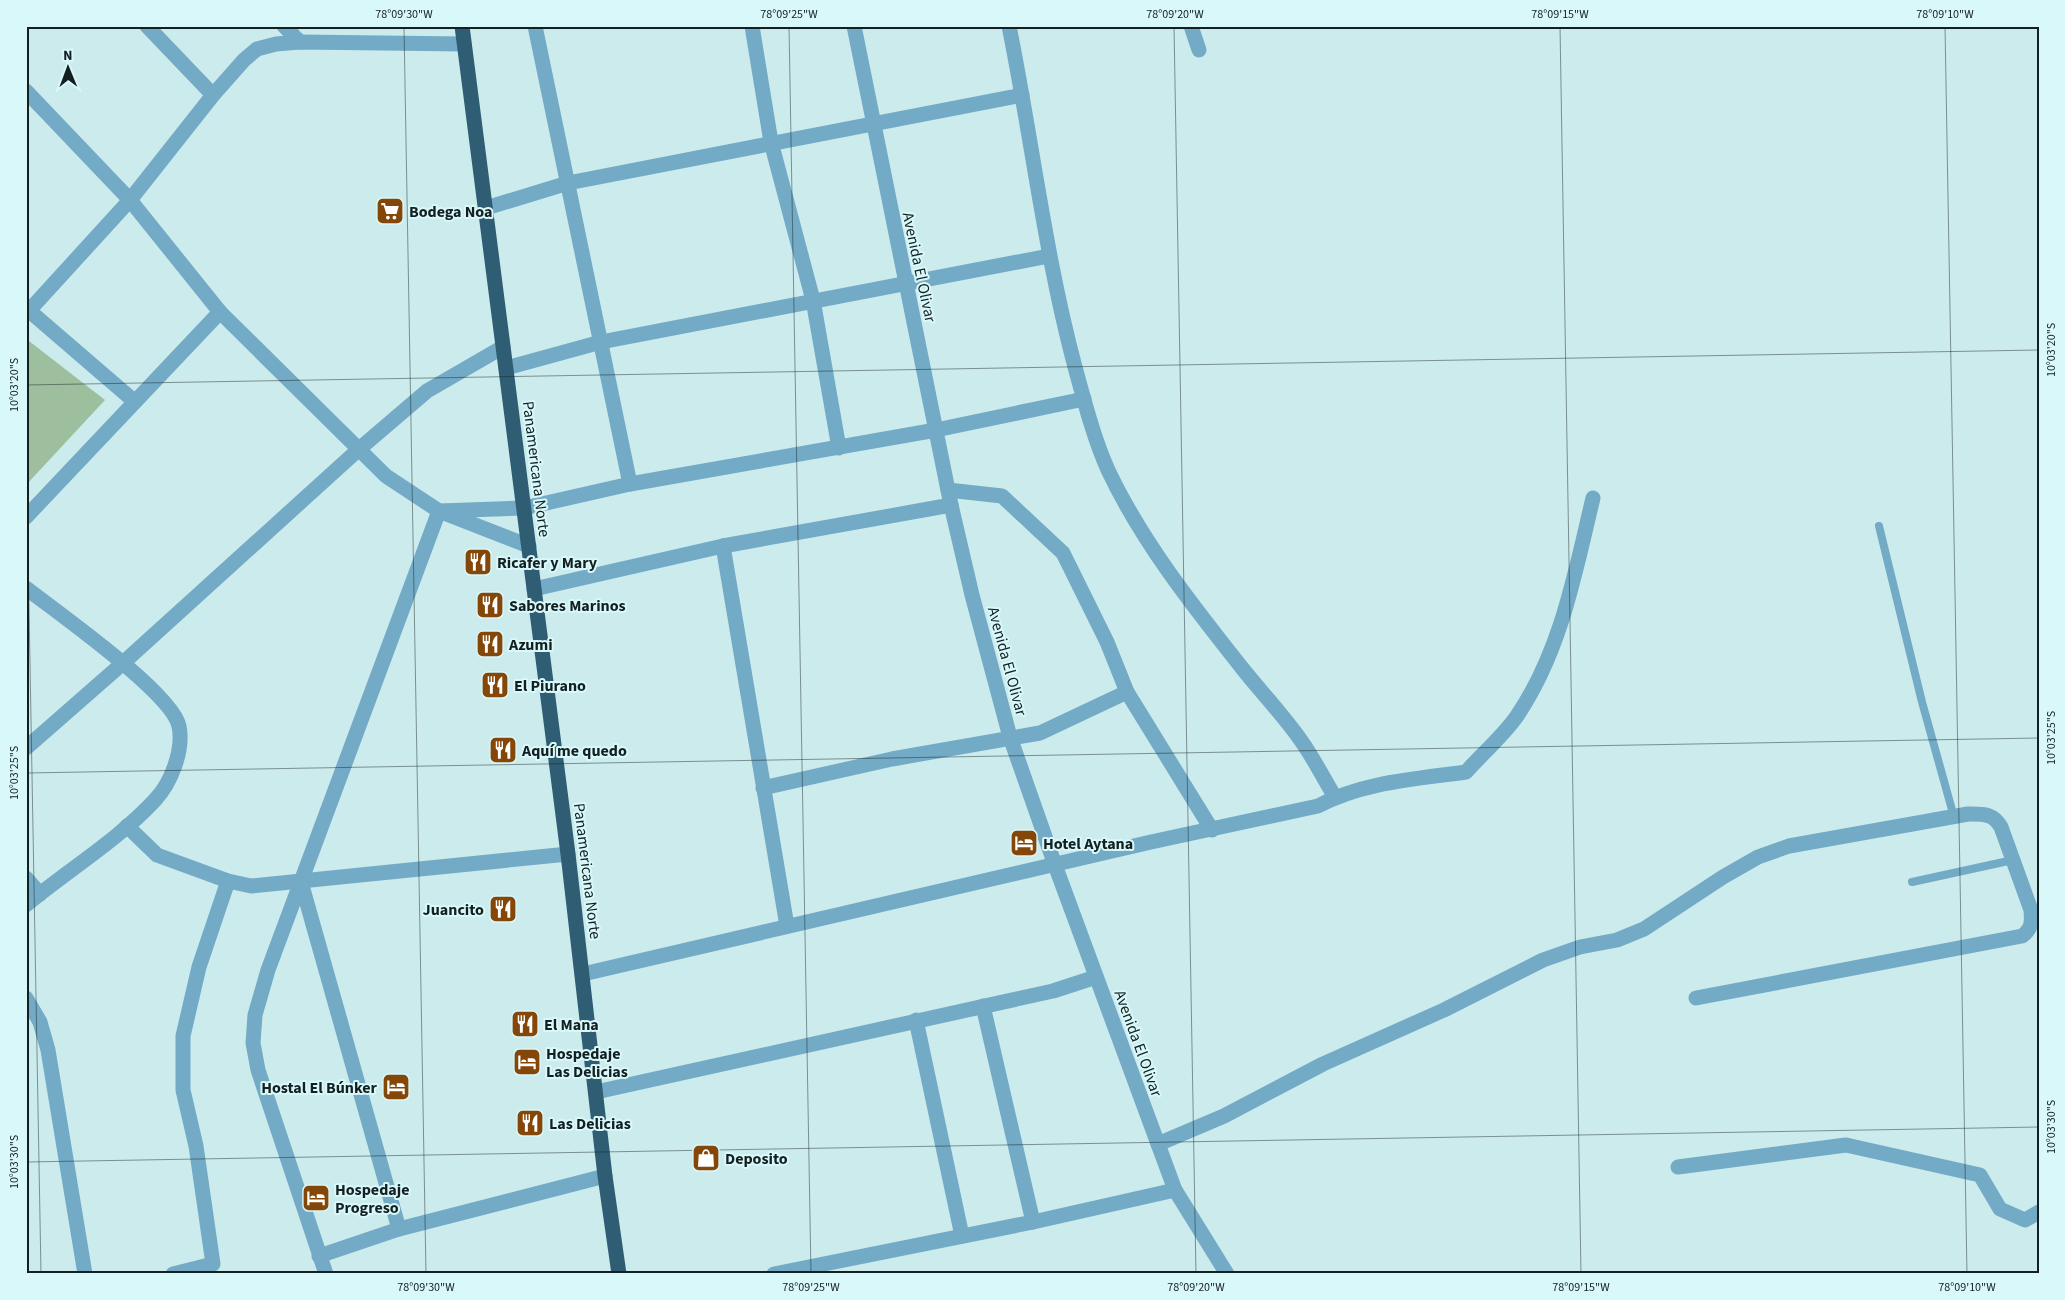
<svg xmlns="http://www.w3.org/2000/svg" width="2065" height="1300" font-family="'Source Sans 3',sans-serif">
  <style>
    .green { fill: #9ebf9d }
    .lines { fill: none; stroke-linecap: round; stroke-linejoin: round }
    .lane { stroke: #73aac5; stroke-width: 8 }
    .street { stroke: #73aac5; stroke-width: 15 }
    .highway { stroke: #2f5e74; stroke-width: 15 }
    .ticks { fill: none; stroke: #131f20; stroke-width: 1; stroke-opacity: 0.45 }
    .labels { text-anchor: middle; stroke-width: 4; stroke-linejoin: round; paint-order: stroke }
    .poi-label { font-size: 16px; font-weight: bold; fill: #131f20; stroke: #d9f8fa; text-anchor: start }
    .street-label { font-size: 16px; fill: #131f20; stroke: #d9f8fa }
    .neatline { fill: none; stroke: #131f20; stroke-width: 2 }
    .ticks-label { font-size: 12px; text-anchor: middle; fill: #131f20 }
  </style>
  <rect width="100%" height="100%" fill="#ccebed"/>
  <!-- green -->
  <path class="green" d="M 29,341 L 105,400 L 26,485 L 26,344 Z"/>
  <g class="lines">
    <!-- lane -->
    <g class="lane">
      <path d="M 1879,526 L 1922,702 L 1954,817"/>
      <path d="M 1912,882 L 2013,860"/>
    </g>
    <!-- street -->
    <g class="street">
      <path d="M 147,26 L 213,95"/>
      <path d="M 284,26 L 300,42"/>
      <path d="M 535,26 L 630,484"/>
      <path d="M 752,26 L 771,142 L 813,300 L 839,448"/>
      <path d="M 854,26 L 951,505 L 972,595 L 1010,737 L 1055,865 L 1175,1190 L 1227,1274"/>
      <path d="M 1009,26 C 1032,140 1045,255 1075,367 C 1084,400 1094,439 1108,470 C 1142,542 1193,606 1242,668 C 1262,693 1284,716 1302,742 C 1314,759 1324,779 1335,797"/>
      <path d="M 1191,26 L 1199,50"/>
      <path d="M 26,91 L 130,200 L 220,312 L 386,476 L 439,511 L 529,546"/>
      <path d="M 486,208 L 568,183 L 1022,95"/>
      <path d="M 26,308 L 134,401"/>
      <path d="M 26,314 L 130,200 L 213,95 L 244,60 L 257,49 L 276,44 L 300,42 L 464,44"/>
      <path d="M 506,368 L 601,342 L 1049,256"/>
      <path d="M 948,490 L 1002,496 L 1063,553 L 1107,642 L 1127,692 L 1212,830"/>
      <path d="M 26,517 L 220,312"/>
      <path d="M 723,546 L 787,926"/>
      <path d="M 26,588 C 58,613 172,693 179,726 C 184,750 171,783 155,800 C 118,840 68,870 26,905"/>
      <path d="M 534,589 L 723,546 L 951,505"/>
      <path d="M 26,748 L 123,663 L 358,450 L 427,391 L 503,347"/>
      <path d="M 763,788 L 892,759 L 1040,733 L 1127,692"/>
      <path d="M 127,826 L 157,855 L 228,881 L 251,886 L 568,854"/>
      <path d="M 26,878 L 40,894"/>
      <path d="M 301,882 L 399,1229"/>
      <path d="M 583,974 L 1151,842 L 1318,806 C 1363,782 1416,779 1466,772 C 1482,754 1503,736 1517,716 C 1561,651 1575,573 1593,498"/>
      <path d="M 26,998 L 40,1022 L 48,1050 L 85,1274"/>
      <path d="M 983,1006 L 1033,1222"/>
      <path d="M 916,1020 L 962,1236"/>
      <path d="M 596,1092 L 1053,991 L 1096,977"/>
      <path d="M 1158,1144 L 1224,1116 L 1323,1064 L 1444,1010 L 1543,960 L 1580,947 L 1617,940 L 1644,929 L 1723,877 L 1758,857 L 1789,846 L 1968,814 C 1983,814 1993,813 2001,827 L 2031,910 C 2032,922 2032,929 2022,936 L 1696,998"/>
      <path d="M 1678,1167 L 1846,1145 L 1980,1175 L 2000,1209 L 2025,1220 L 2039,1212"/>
      <path d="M 319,1256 L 399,1229 L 605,1176"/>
      <path d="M 173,1274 L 213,1264 L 196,1146 L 183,1090 L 183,1036 L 199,967 L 228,881"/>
      <path d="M 326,1274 L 258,1070 L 253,1043 L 255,1015 L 268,970 L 439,511 L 524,508 L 630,484 L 936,430 L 1084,399"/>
      <path d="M 774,1274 L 1033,1222 L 1175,1190"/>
    </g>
    <!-- highway -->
    <path class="highway" d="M 462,26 L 568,854 L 605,1176 L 619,1274"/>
  </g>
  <!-- ticks -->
  <path class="ticks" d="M 404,26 L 426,1274M 789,26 L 811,1274M 1174,26 L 1196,1274M 1560,26 L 1581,1274M 1945,26 L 1967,1274M 26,385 L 2039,350M 26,441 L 41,1274M 26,773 L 2039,738M 26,1162 L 2039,1127"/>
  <!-- icons -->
  <defs>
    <symbol id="supermarket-square" viewBox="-11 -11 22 22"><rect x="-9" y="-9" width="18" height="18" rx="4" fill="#854708" stroke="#d9f8fa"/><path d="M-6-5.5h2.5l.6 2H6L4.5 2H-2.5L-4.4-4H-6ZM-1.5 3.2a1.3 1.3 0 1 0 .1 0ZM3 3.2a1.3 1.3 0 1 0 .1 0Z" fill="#fff"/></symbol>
    <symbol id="restaurant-square" viewBox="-11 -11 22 22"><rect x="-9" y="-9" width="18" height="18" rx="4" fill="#854708" stroke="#d9f8fa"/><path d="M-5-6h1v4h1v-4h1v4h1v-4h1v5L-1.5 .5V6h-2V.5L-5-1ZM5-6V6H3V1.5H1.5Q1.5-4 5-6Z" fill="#fff"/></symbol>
    <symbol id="hotel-square" viewBox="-11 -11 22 22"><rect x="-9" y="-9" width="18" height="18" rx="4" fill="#854708" stroke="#d9f8fa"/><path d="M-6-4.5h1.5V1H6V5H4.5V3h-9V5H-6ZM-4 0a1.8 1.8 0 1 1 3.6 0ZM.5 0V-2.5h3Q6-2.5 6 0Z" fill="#fff"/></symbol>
    <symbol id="shop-square" viewBox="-11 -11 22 22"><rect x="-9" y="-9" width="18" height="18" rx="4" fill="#854708" stroke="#d9f8fa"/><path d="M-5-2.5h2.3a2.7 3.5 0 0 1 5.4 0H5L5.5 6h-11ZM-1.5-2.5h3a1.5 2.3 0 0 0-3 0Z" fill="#fff"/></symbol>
  </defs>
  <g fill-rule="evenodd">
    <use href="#supermarket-square" x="374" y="195" width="32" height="32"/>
    <use href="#restaurant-square" x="462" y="546" width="32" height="32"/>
    <use href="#restaurant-square" x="474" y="589" width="32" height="32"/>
    <use href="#restaurant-square" x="474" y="628" width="32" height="32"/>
    <use href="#restaurant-square" x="479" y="669" width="32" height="32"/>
    <use href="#restaurant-square" x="487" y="734" width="32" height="32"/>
    <use href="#hotel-square" x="1008" y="827" width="32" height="32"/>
    <use href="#restaurant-square" x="487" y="893" width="32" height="32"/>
    <use href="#restaurant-square" x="509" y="1008" width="32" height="32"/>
    <use href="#hotel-square" x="511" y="1046" width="32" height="32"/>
    <use href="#hotel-square" x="380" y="1071" width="32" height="32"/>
    <use href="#restaurant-square" x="514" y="1107" width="32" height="32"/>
    <use href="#shop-square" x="690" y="1142" width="32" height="32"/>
    <use href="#hotel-square" x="300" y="1182" width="32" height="32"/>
  </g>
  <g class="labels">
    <!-- poi labels -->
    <g class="poi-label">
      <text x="409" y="217">Bodega Noa</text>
      <text x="497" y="568">Ricafer y Mary</text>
      <text x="509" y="611">Sabores Marinos</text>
      <text x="509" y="650">Azumi</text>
      <text x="514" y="691">El Piurano</text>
      <text x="522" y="756">Aquí me quedo</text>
      <text x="1043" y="849">Hotel Aytana</text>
      <text x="484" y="915" text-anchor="end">Juancito</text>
      <text x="544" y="1030">El Mana</text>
      <text x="546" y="1059">Hospedaje<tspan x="546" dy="18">Las Delicias</tspan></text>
      <text x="377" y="1093" text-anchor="end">Hostal El Búnker</text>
      <text x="549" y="1129">Las Delicias</text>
      <text x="725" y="1164">Deposito</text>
      <text x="335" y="1195">Hospedaje<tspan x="335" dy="18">Progreso</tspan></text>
    </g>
    <!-- street labels -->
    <g class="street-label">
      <text transform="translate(920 267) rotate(78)" y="6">Avenida El Olivar</text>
      <text transform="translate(537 469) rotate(83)" y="6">Panamericana Norte</text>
      <text transform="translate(1008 661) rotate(75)" y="6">Avenida El Olivar</text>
      <text transform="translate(588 871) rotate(83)" y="6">Panamericana Norte</text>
      <text transform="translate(1139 1043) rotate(70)" y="6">Avenida El Olivar</text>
    </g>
  </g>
  <!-- border -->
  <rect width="2065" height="1300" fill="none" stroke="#d9f8fa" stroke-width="55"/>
  <!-- north arrow -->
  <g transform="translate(68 68) rotate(359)" stroke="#d9f8fa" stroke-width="4" paint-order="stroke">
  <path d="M0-4L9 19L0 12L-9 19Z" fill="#131f20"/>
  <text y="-8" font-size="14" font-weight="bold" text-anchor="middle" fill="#131f20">N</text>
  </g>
  <rect x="28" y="28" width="2010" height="1244" class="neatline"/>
  <g class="ticks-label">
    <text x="404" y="18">78°09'30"W</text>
    <text x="789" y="18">78°09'25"W</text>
    <text x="1175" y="18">78°09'20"W</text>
    <text x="1560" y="18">78°09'15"W</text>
    <text x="1945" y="18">78°09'10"W</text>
    <text transform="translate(2051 350) rotate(-90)" y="4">10°03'20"S</text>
    <text transform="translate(14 385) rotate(-90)" y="4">10°03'20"S</text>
    <text transform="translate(2051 738) rotate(-90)" y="4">10°03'25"S</text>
    <text transform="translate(14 773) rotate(-90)" y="4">10°03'25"S</text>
    <text transform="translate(2051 1127) rotate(-90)" y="4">10°03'30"S</text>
    <text transform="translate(14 1162) rotate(-90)" y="4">10°03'30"S</text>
    <text x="426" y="1291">78°09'30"W</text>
    <text x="811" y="1291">78°09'25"W</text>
    <text x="1196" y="1291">78°09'20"W</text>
    <text x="1581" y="1291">78°09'15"W</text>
    <text x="1967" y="1291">78°09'10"W</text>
  </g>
</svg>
